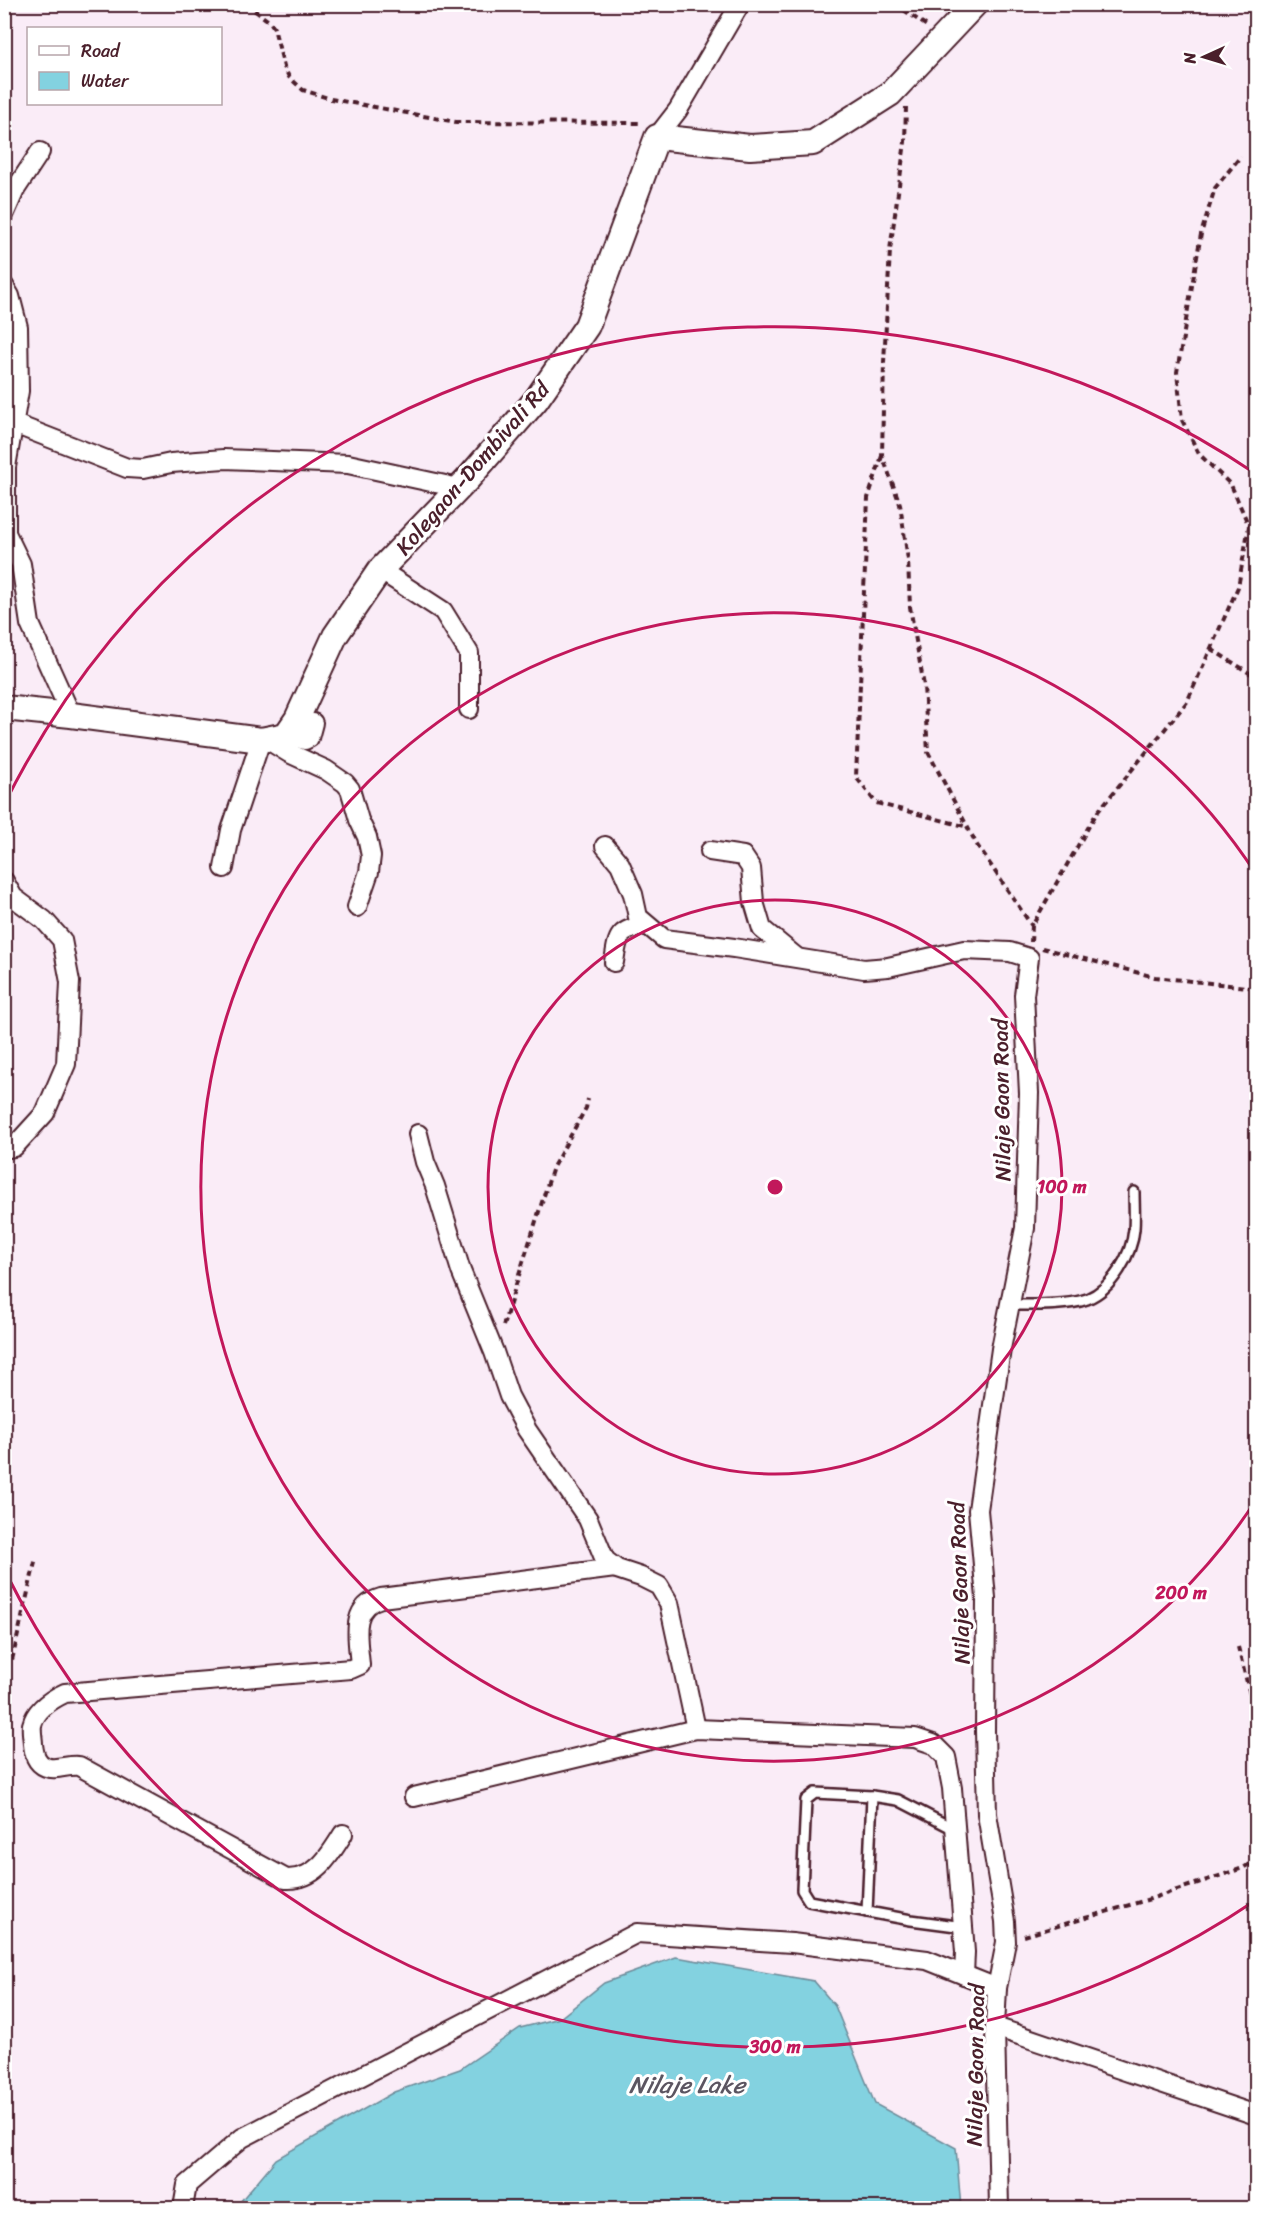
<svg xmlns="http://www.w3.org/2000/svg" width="1261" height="2213" font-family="Sriracha,sans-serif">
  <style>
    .water { fill: #83d2e0; stroke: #6c8a98; stroke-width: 1.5 }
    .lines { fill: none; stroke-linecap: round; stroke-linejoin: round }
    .lane-casing { stroke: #4a1f2b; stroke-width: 14 }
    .street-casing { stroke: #4a1f2b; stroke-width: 22 }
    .secondary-casing { stroke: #4a1f2b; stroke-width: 28 }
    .path { stroke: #4a1f2b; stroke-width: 4; stroke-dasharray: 6 4.5; stroke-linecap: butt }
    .lane { stroke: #fff; stroke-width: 9 }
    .street { stroke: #fff; stroke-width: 18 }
    .secondary { stroke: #fff; stroke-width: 24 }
    .ring { fill: none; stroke: #c2185b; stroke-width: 3 }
    .labels { text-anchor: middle; stroke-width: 6; stroke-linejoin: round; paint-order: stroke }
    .street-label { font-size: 22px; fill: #4a1f2b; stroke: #fff }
    .water-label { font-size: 24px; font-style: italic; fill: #5b5561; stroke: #fff }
    .centre { fill: #c2185b; stroke: #fff; stroke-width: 3 }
    .ring-label { font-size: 18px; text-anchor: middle; font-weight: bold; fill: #c2185b; stroke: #fff; stroke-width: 6; stroke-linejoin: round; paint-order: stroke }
  </style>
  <rect width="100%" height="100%" fill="#faecf7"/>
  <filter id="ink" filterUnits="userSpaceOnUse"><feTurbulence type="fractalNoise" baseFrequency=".0167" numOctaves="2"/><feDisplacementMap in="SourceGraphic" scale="12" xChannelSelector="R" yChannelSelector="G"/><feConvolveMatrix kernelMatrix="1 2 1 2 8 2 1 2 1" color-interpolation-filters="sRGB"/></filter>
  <g filter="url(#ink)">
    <!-- water -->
    <path class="water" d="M 676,1957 L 814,1981 L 835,2006 L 875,2104 L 956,2148 L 961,2208 L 235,2208 L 276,2159 L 394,2092 L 460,2069 L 520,2028 L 560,2018 L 604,1983 Z"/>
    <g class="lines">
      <defs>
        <g id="lane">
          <path d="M 1010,1305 C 1030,1305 1069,1306 1087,1299 C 1112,1289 1132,1255 1134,1229 C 1135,1217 1134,1204 1134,1192"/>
          <path d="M 956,1830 L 898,1800 L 872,1796 L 815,1793 L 806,1800 L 802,1890 L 809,1901 L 911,1920 L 964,1927"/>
          <path d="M 867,1912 L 872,1796"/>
        </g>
        <g id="street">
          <path d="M 657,137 L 678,110 L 740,4"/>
          <path d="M 4,215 L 15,190 L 40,152"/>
          <path d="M 4,286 L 10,296 L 18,327 L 19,391 L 6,467 L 6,533 L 21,564 L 30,624 L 71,715"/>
          <path d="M 12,423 L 127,468 L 143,469 L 171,463 L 224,459 L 348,464 L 459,488"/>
          <path d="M 380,570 L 443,611 L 469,653 L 469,709"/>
          <path d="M 286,735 L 305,740 L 309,738 L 313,723"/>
          <path d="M 268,740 L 289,753 L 326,770 L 345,783 L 350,789 L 359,820 L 367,837 L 371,856 L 369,872 L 357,907"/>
          <path d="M 605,846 L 620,864 L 633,894 L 638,917 L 664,939 L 734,948 L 864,969 L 888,967 L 964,950 L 1010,952 L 1029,958 L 1024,995 L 1029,1093 L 1025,1228 L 1001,1349 L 978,1510 L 986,1598 L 985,1731 L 987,1814 L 1005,1921 L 1006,1942 L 997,1988 L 995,2027 L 999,2208"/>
          <path d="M 710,851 L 743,856 L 751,868 L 754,902 L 762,929 L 796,957"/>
          <path d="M 224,868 L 231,830 L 261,740"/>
          <path d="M 4,881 L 13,897 L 44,920 L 62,940 L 70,982 L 66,1064 L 45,1113 L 14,1147 L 4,1149"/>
          <path d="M 614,962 C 618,934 618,931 646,925"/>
          <path d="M 418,1134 L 425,1162 L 435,1186 L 461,1271 L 494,1352 L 509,1396 L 527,1430 L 588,1519 L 605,1560 L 617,1569 L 641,1577 L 659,1586 L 669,1603 L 696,1729"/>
          <path d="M 414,1797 L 696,1729 L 915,1738 L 933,1744 L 946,1757 L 952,1788 L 965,1952 L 964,1975"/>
          <path d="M 343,1834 C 329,1857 315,1880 286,1879 L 79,1766 C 69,1764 56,1771 46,1767 C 36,1763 34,1754 33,1744 C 33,1739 31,1731 32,1725 C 36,1709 52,1699 65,1693 L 351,1669 L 360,1665 C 358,1639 349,1607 381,1598 L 615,1568"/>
          <path d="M 995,2027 L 1256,2115"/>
          <path d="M 183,2208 L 187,2185 L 242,2138 L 637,1933 L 792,1943 L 927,1960 L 997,1988"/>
        </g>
        <path id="secondary" d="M 4,708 L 71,715 L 261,740 L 286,735 L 297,719 L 335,636 L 380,570 L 467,480 L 536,400 L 587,326 L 657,137 L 750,147 L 813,143 L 890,94 L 975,4"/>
      </defs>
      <!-- lane casing -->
      <use href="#lane" class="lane-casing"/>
      <!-- street casing -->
      <use href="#street" class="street-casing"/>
      <!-- secondary casing -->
      <use href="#secondary" class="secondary-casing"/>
      <!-- path -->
      <g class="path">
        <path d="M 246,4 L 270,22 L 274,28 L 284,67 L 289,77 L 303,90 L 331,99 L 456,122 L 643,123"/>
        <path d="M 895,4 L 927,26"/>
        <path d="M 906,107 L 905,142 L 890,250 L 884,362 L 882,455 L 900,504 L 908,560 L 910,607 L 924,686 L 928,752 L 977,845 L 1032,926"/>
        <path d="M 882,456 L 868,498 L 856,777 L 876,803 L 968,827"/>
        <path d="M 1211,649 L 1256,677"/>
        <path d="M 1031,942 L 1032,926 L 1096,814 L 1187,702 L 1238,587 L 1249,526 L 1231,485 L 1199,454 L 1182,420 L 1177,372 L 1201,234 L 1215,188 L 1241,156"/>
        <path d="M 1042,948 L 1155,977 L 1256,988"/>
        <path d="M 503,1326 L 553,1167 L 586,1108 L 588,1099"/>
        <path d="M 1238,1647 L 1256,1718"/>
        <path d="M 4,1666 L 12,1660 L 36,1558"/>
        <path d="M 1024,1936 L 1150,1899 L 1243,1868 L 1256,1860"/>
      </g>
      <!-- lane -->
      <use href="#lane" class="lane"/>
      <!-- street -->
      <use href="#street" class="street"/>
      <!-- secondary -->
      <use href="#secondary" class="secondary"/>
    </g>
  </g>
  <!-- distance rings -->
  <g class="ring">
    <circle cx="775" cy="1187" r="287"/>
    <path d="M1256 1500A574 574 0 1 1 1256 874"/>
    <path d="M1256 1900A860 860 0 0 1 5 1571M5 803A860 860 0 0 1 1256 474"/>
  </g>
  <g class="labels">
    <!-- street labels -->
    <g class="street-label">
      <text transform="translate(472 468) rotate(-49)" y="8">Kolegaon-Dombivali Rd</text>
      <text transform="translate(1001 1100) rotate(-91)" y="8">Nilaje Gaon Road</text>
      <text transform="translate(959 1583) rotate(-92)" y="8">Nilaje Gaon Road</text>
      <text transform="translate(975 2065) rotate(-89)" y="8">Nilaje Gaon Road</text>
    </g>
    <!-- water labels -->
    <g class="water-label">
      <text x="687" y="2093">Nilaje Lake</text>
    </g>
  </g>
  <circle cx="775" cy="1187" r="9" class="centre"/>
  <g class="ring-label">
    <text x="1062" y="1193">100 m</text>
    <text x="1181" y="1599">200 m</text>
    <text x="775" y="2053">300 m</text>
  </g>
  <!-- margin -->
  <rect width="1261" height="2213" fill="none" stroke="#fff" stroke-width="24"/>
  <rect x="12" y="12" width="1237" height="2189" fill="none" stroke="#4a1f2b" stroke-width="2" filter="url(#ink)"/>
  <!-- legend -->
  <rect x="27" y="27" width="195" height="78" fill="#ffffff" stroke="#b7a5aa" stroke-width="1.5"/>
  <rect x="39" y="46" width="30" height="9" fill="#ffffff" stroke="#b7a5aa" stroke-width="1.5"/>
  <text x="81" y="57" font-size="18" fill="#4a1f2b">Road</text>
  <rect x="39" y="72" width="30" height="18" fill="#83d2e0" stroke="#b7a5aa" stroke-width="1.5"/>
  <text x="81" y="87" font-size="18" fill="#4a1f2b">Water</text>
  <!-- north arrow -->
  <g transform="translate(1204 57) rotate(266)" stroke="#ffffff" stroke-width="4.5" paint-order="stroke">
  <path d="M0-4.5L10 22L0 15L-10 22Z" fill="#4a1f2b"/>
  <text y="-9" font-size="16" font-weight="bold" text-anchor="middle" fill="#4a1f2b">N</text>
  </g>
</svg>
